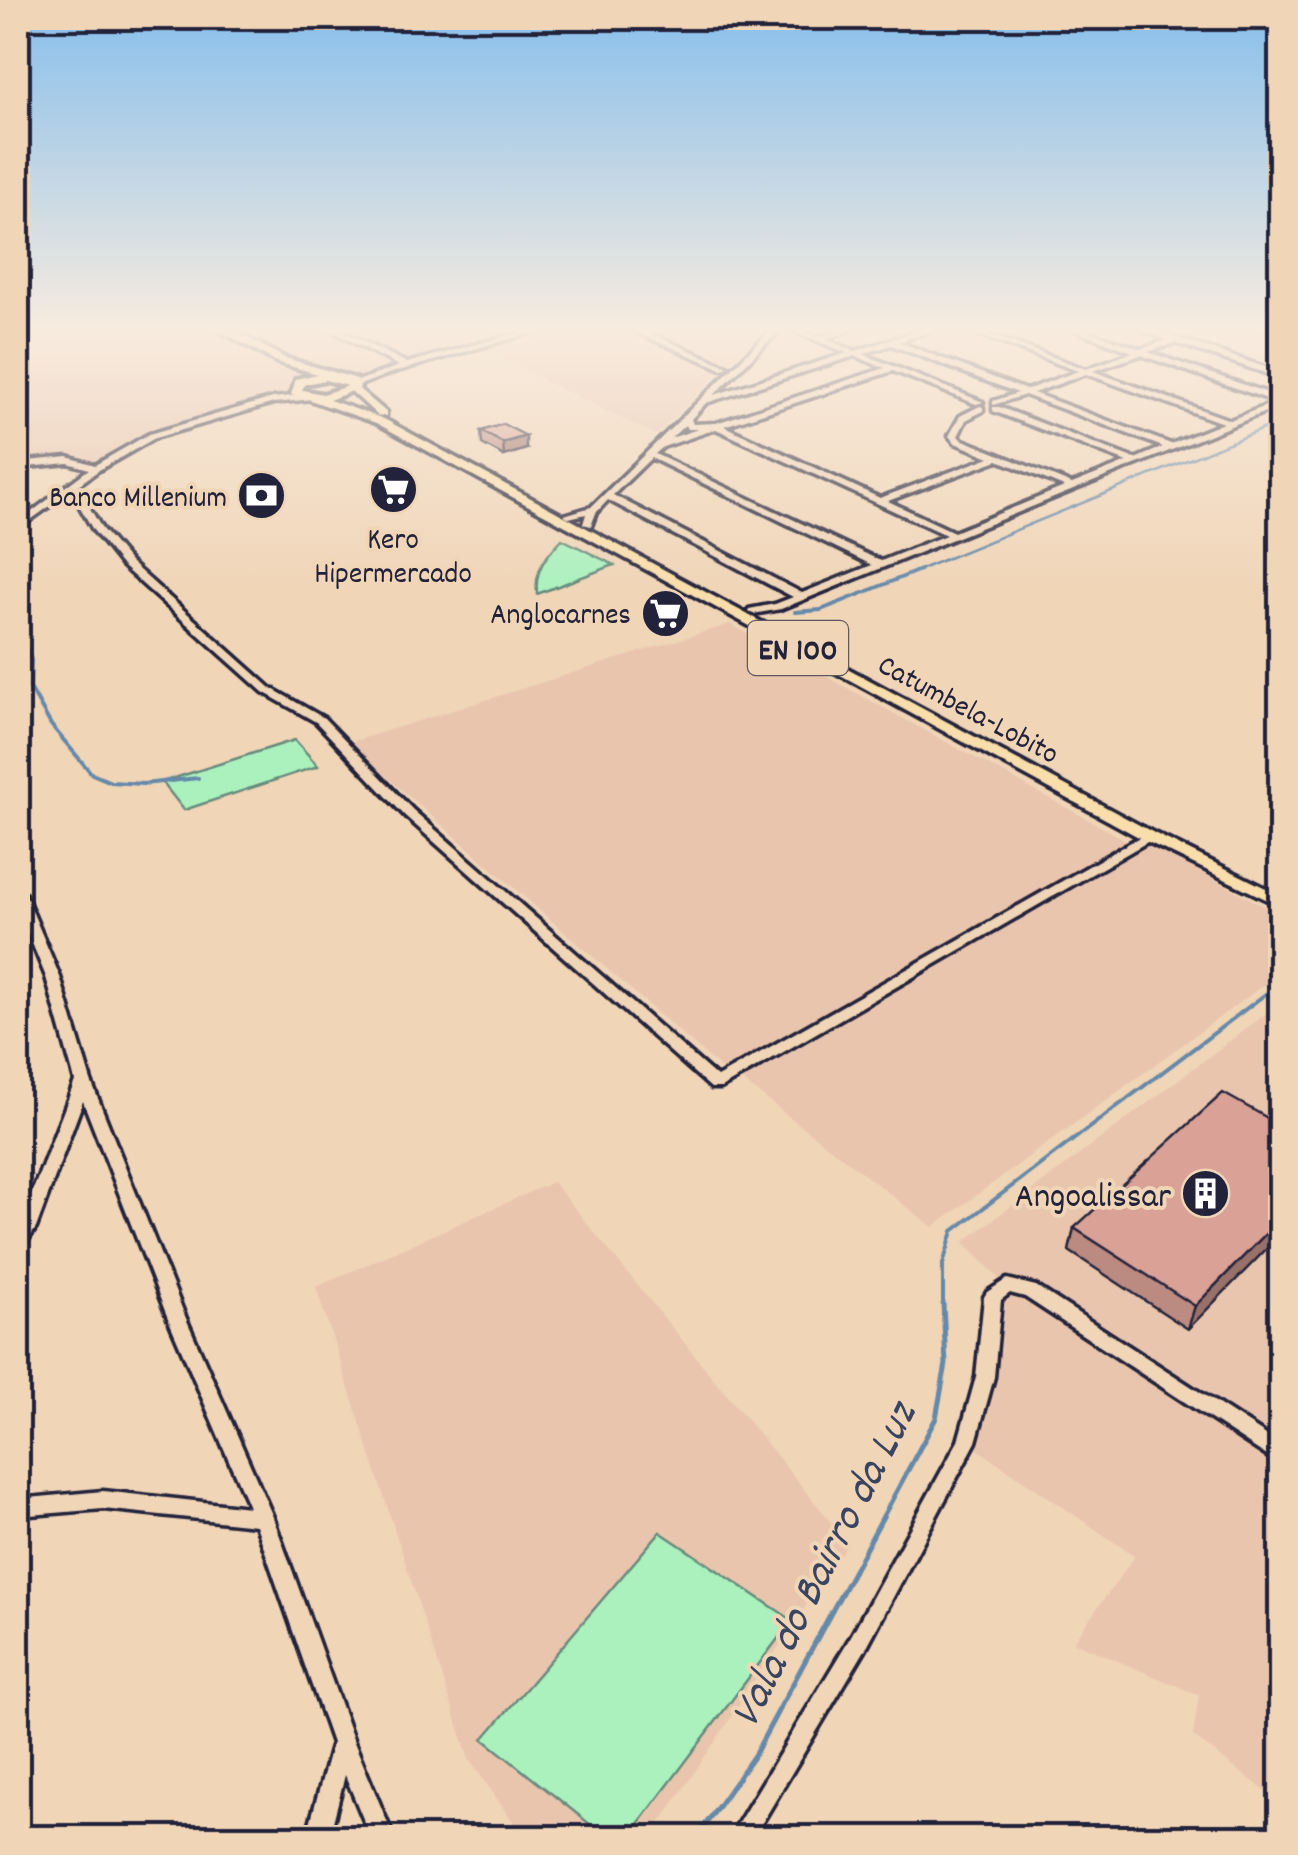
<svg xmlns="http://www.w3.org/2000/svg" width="1298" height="1855" font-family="Dekko,sans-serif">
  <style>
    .built { fill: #e9c5ad }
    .green { fill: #abf1be; stroke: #668a7c; stroke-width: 2.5 }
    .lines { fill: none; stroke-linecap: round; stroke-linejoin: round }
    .stream-far2 { stroke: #6689a9; stroke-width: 2.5 }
    .stream-far1 { stroke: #6689a9; stroke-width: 4 }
    .stream { stroke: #6689a9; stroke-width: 5 }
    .minor-casing { stroke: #22223b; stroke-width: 7 }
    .major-casing { stroke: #22223b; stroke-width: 7 }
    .highway-casing { stroke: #22223b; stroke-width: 8 }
    .minor { fill: #f0d5b7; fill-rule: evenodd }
    .major { fill: #f9ddab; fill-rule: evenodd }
    .highway { fill: #f9ddab; fill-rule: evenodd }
    .rail-casing { stroke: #22223b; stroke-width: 5 }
    .rail { stroke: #f0d5b7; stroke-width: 2.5; stroke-dasharray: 8; stroke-linecap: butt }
    .wall { fill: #bb8a81; stroke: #22223b; stroke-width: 2.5 }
    .shaded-wall { fill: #997169; stroke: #22223b; stroke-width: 2.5 }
    .building { fill: #daa196; stroke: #22223b; stroke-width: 2.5 }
    .labels { text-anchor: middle; stroke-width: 8; stroke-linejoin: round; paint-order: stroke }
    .far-poi-label { font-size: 30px; fill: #22223b; stroke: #f0d5b7; text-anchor: end }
    .far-street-label { font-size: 30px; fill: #22223b; stroke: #f0d5b7 }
    .shield { fill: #f0d5b7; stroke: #605860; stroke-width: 2.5 }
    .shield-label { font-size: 32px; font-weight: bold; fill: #22223b }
    .poi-label { font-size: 35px; fill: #22223b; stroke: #f0d5b7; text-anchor: end }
    .near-water-label { font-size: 45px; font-style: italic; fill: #394460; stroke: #f0d5b7 }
  </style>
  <rect width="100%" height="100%" fill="#f0d5b7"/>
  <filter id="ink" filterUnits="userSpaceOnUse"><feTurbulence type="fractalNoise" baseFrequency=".01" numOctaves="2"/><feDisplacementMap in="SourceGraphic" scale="20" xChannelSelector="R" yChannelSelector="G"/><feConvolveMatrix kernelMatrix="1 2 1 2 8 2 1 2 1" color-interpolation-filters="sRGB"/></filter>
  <g filter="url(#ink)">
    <!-- built -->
    <g class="built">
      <path d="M 18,330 L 764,330 L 656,435 L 475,347 L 388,371 L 347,378 L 325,376 L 273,401 L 152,436 L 96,468 L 83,462 L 18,465 Z"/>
      <path d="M 730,624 L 1131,843 L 723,1070 L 348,743 Z"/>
      <path d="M 1148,843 L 1280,915 L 1280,973 L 933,1227 L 739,1078 Z"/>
      <path d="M 1280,1003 L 1280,1802 L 1193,1736 L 1199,1695 L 1073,1642 L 1135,1556 L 967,1442 L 988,1325 L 1006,1286 L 964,1242 Z"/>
      <path d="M 553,1182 L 848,1543 L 651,1837 L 524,1837 L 469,1759 L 316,1287 Z"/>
    </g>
    <!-- green -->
    <g class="green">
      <path d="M 562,539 L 614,565 L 537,594 C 534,570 546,556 562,539 Z"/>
      <path d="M 295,740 L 318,766 L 184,810 L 162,782 Z"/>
      <path d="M 660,1532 L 792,1620 L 629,1837 L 606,1837 L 483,1739 Z"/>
    </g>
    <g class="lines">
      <!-- stream-far2 -->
      <path class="stream-far2" d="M 914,572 L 1280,422"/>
      <!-- stream-far1 -->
      <g class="stream-far1">
        <path d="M 795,612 L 821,610 L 920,570"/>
        <path d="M 18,628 L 31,660 L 30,688 L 51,725 L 92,774 L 111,782 L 143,784 L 198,778"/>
        <path d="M 943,1306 L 943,1264 L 953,1231 L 1280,983"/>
      </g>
      <!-- stream -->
      <path class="stream" d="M 696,1838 L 755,1754 L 936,1418 L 946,1364 L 943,1304"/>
      <defs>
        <g id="minor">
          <path d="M 330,330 L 340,330 L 407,363 L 528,330 L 541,330 L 391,373 L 355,387 L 352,387 L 352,383 L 399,366 Z"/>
          <path d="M 631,330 L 642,330 L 729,367 L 722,369 Z"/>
          <path d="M 771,330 L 780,330 L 714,395 L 847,353 L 791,330 C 801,330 807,334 816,336 C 826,337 839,330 850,330 L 825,339 L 855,351 L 921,330 L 933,330 L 899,342 L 1026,390 L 1078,371 L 966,330 L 978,330 L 1086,369 L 1133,352 L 1073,330 L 1085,330 L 1141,349 L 1167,340 L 1141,330 L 1153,330 L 1280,372 L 1280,377 L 1277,377 L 1175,343 L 1148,352 L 1280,397 L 1280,406 L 781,609 L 753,614 L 748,611 L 749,609 L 775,604 L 793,597 L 608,500 L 596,513 L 591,526 L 583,524 L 586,514 L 569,518 L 564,515 L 591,507 ZM 891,345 L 1018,393 L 993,401 L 993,405 L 1025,395 L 1163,447 L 1135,459 L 999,407 L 993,407 L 993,411 L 1127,462 L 1072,484 L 961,439 L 958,436 L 966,420 L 983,411 L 983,407 L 980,406 L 960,416 L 949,436 L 955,443 L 990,457 L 880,498 L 724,426 L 893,371 L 976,404 L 983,402 L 863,354 ZM 1141,355 L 1276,402 L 1230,420 L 1093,371 ZM 855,356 L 885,368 L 716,423 L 693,424 L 691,419 L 706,403 ZM 1086,374 L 1223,423 L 1171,444 L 1033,393 ZM 685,425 L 687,429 L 698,429 L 671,438 ZM 716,429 L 946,535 L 881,561 L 655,454 L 663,447 ZM 651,458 L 872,565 L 802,593 L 613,495 ZM 998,460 L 1064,487 L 954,532 L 888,501 Z"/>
          <path d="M 310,394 L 313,395 L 313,399 L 274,403 L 155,438 L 99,470 L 77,486 L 102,529 L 130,562 L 271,688 L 324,718 L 413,810 L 717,1077 L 1145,834 L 1150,833 L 1156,837 L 721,1088 L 711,1088 L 405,816 L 316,722 L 263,692 L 122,566 L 93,530 L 71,491 L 18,529 L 18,522 L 89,469 L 68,463 L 18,468 L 18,462 L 68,457 L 95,465 L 149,434 L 273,398 Z"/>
          <path d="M 18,890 L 25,894 L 60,977 L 91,1081 L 185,1316 L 273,1517 L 354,1742 L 394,1838 L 371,1838 L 345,1775 L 329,1838 L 306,1838 L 332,1743 L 256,1525 L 103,1509 L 18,1516 L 18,1499 L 103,1491 L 249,1507 L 167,1316 L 83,1101 L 36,1228 L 24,1246 L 18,1247 L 18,1229 L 75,1081 L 46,977 L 18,909 Z"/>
          <path d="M 1007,1279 L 1036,1286 L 1280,1444 L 1280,1462 L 1273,1460 L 1025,1297 L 1010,1293 L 1001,1300 L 994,1377 L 976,1442 L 865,1650 L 753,1838 L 729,1838 L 851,1636 L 958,1441 L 976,1377 L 984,1297 L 987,1292 Z"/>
        </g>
        <g id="major">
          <path d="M 354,385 L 386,412 L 386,416 L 378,416 L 350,390 L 349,388 Z"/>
          <path d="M 310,396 L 318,396 L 384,419 L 1156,834 L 1280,895 L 1280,906 L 1144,840 L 376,423 L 310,400 Z"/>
        </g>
        <path id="highway" d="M 219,330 L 233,330 L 285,358 L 357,379 L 360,388 L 324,402 L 291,395 L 296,379 L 317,374 L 277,362 ZM 325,380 L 348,386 L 323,394 L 302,390 L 305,384 Z"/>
      </defs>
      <!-- minor casing -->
      <use href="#minor" class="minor-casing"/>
      <!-- major casing -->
      <use href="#major" class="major-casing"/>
      <!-- highway casing -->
      <use href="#highway" class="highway-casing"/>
      <!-- minor -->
      <use href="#minor" class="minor"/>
      <!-- major -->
      <use href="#major" class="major"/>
      <!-- highway -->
      <use href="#highway" class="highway"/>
      <defs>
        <path id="rail" d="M 1258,330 L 1280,335"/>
      </defs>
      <!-- rail casing -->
      <use href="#rail" class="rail-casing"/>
      <!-- rail -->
      <use href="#rail" class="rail"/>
    </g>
    <!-- wall -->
    <g class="wall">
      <path d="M 481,431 L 526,449 L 504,456 L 482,444 Z"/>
      <path d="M 1280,1125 L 1188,1329 L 1069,1251 L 1074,1228 Z"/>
    </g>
    <!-- shaded-wall -->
    <g class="shaded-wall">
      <path d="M 526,436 L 526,449 L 504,456 L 503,443 Z"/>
      <path d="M 1280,1219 L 1280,1235 L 1188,1329 L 1195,1306 Z"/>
    </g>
    <!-- building -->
    <g class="building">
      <path d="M 503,424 L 526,436 L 503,443 L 481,431 Z"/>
      <path d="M 1223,1093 L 1280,1125 L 1280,1219 L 1195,1306 L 1074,1228 Z"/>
    </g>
  </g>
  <!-- sky -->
  <linearGradient id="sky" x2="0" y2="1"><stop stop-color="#86beec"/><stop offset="0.56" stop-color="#f8ecdf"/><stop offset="1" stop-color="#f8ecdf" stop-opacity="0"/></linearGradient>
  <rect width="1298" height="590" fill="url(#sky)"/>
  <!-- icons -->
  <defs>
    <symbol id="supermarket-disc" viewBox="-11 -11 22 22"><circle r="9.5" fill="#22223b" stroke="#f0d5b7"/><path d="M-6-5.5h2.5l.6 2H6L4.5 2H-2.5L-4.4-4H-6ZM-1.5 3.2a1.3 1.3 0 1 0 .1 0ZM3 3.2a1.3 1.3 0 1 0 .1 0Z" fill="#fff"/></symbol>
    <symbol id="bank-disc" viewBox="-11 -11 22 22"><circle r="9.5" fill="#22223b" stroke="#f0d5b7"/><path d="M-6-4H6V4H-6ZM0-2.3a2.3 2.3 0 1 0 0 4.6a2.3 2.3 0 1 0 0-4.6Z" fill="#fff"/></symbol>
    <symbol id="building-disc" viewBox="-11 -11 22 22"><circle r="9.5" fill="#22223b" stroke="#f0d5b7"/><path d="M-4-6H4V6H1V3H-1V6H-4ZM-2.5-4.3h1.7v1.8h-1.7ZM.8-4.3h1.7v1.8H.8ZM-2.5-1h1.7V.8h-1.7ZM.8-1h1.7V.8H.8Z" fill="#fff"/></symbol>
  </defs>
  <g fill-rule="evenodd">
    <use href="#supermarket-disc" x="366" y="462" width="55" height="55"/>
    <use href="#bank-disc" x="234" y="468" width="55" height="55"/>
    <use href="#supermarket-disc" x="638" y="586" width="55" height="55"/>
    <use href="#building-disc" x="1178" y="1166" width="55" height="55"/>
  </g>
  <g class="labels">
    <!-- far-poi labels -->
    <g class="far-poi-label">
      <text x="227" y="506">Banco Millenium</text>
      <text x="393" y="548" text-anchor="middle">Kero<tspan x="393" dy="34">Hipermercado</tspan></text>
      <text x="631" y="623">Anglocarnes</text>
    </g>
    <!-- far-street labels -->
    <g class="far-street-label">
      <text transform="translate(969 708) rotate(28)" y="10">Catumbela-Lobito</text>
    </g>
    <!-- shield labels -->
    <rect class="shield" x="748" y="621" width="100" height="54" rx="8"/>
    <g class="shield-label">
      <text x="798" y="659">EN 100</text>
    </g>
    <!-- poi labels -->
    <g class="poi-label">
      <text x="1171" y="1206">Angoalissar</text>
    </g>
    <!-- near-water labels -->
    <g class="near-water-label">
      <text transform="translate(820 1563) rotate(-63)" y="16">Vala do Bairro da Luz</text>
    </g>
  </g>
  <!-- margin -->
  <rect width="1298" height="1855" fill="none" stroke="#f0d5b7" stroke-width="60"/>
  <rect x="30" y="30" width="1238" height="1795" fill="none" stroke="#22223b" stroke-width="4" filter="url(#ink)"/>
</svg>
